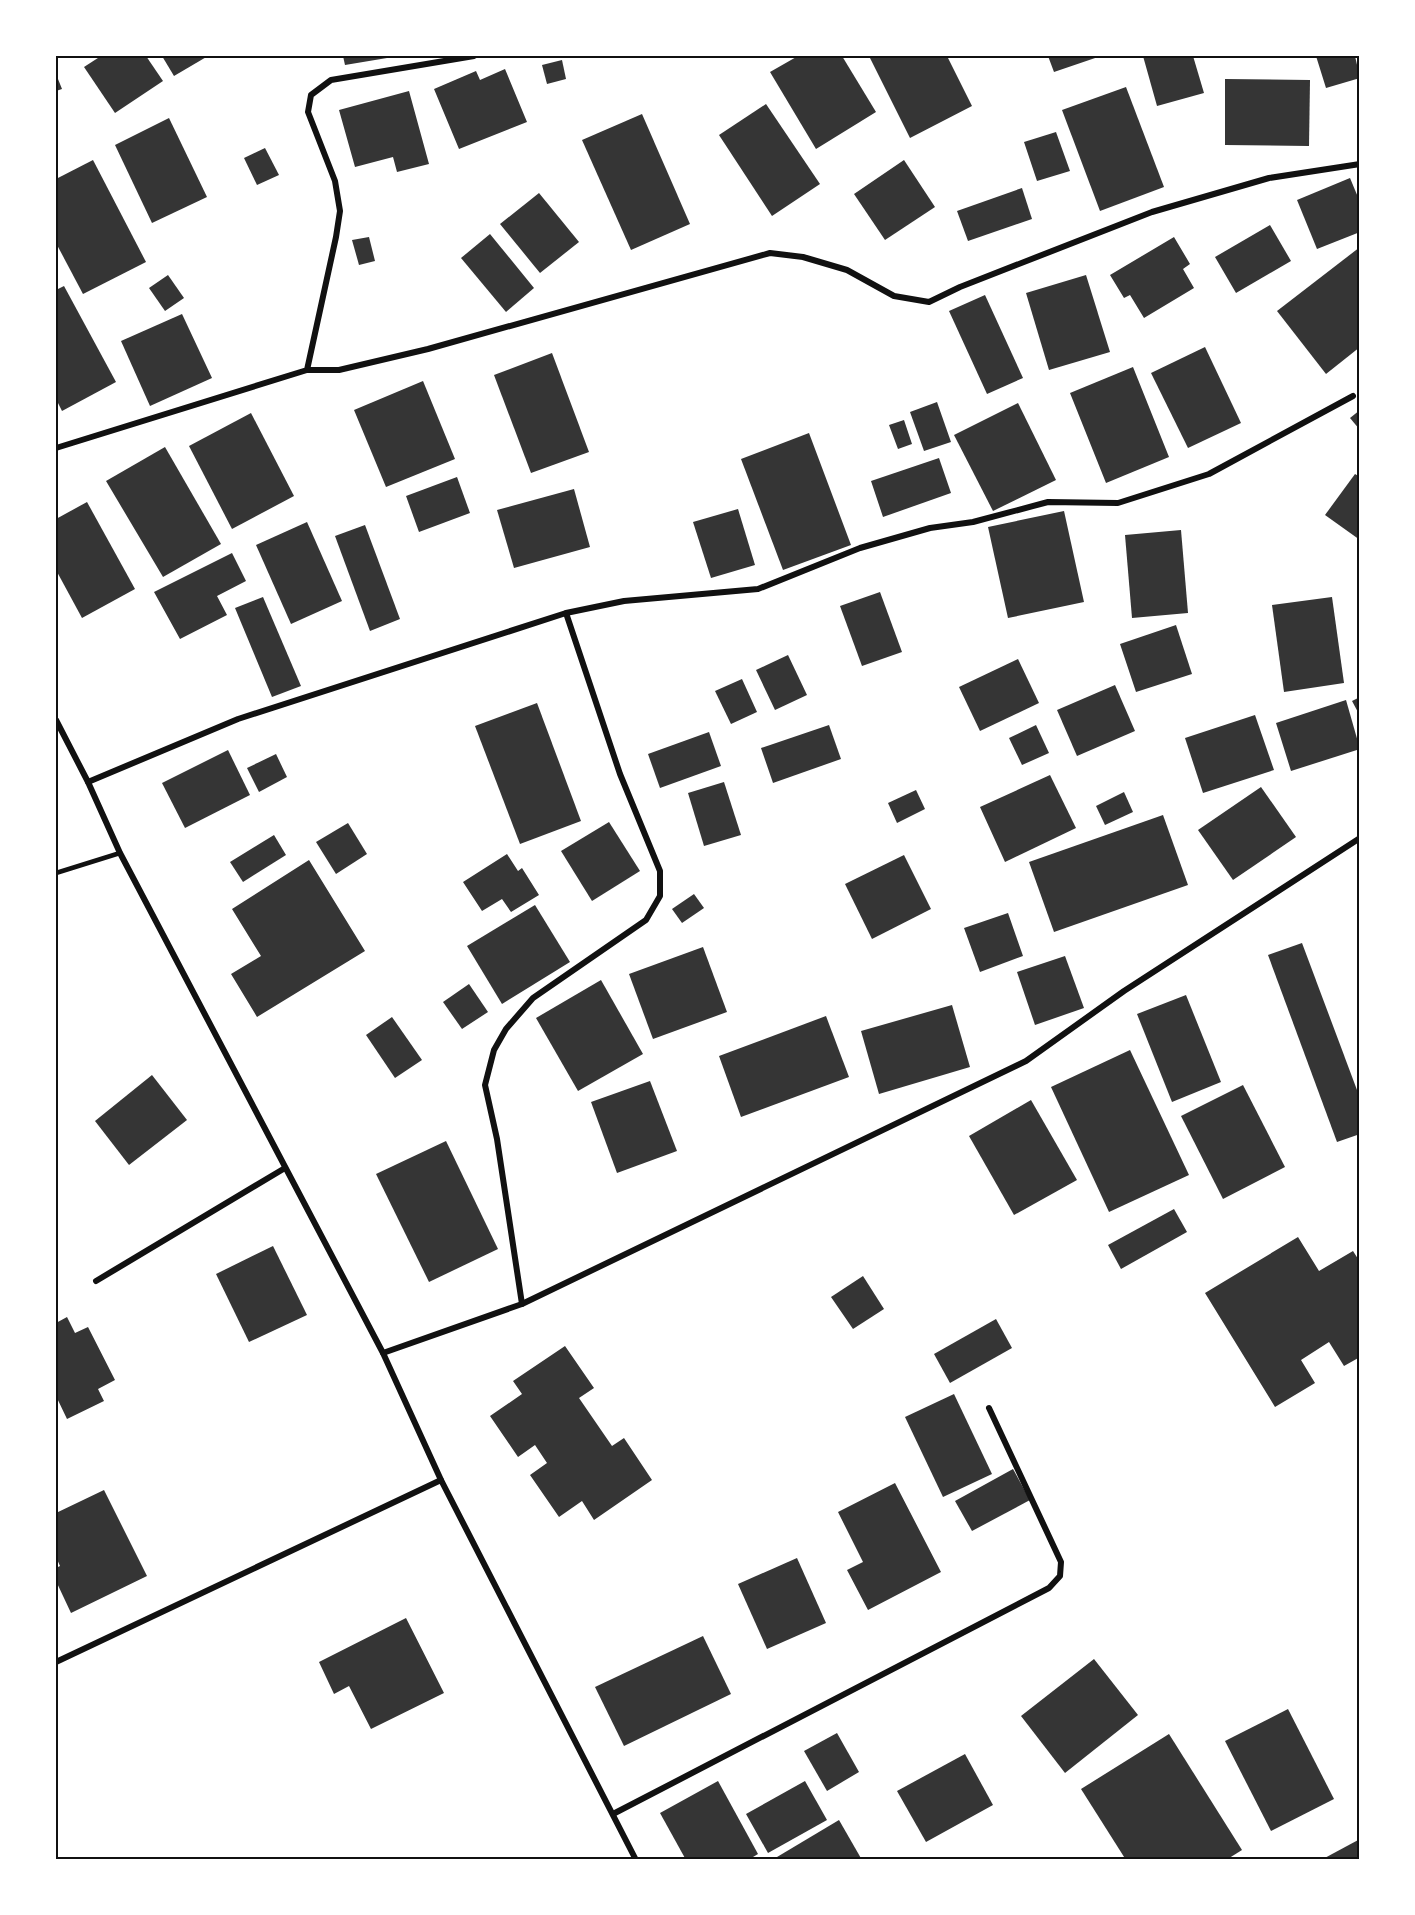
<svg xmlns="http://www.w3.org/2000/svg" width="1415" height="1915" font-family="'Libre Baskerville',serif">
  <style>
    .building { fill: #353535 }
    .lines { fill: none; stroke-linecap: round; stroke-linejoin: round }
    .service { stroke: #111; stroke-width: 4.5 }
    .minor { stroke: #111; stroke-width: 6 }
    .neatline { fill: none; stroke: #111; stroke-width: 2 }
  </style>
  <rect width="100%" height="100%" fill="#fff"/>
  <!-- building -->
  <g class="building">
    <path d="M 101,56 L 146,56 L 163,81 L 115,113 L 84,67 Z"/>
    <path d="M 162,56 L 208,56 L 174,76 Z"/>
    <path d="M 343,56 L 393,56 L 393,57 L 345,65 Z"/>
    <path d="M 798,56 L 842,56 L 876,112 L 816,149 L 770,72 Z"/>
    <path d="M 869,56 L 947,56 L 972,106 L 910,138 Z"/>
    <path d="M 1048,56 L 1101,56 L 1054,72 Z"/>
    <path d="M 1143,56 L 1193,56 L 1204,93 L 1157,106 Z"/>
    <path d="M 1316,56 L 1355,56 L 1360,78 L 1326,88 Z"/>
    <path d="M 562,60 L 566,79 L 547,84 L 542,65 Z"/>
    <path d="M 505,69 L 527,122 L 459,149 L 434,89 L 476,71 L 480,80 Z"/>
    <path d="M 56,74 L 62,89 L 56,91 Z"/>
    <path d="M 1225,79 L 1310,80 L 1309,146 L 1225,145 Z"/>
    <path d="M 1126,87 L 1164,187 L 1100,211 L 1062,110 Z"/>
    <path d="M 409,91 L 429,164 L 397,172 L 393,157 L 355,167 L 339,110 Z"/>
    <path d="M 766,104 L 820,184 L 772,216 L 719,135 Z"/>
    <path d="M 642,114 L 690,224 L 631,250 L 582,140 Z"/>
    <path d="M 169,118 L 207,197 L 152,223 L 115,145 Z"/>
    <path d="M 1056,132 L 1070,171 L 1037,181 L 1024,142 Z"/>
    <path d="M 265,148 L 279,175 L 257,185 L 244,158 Z"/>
    <path d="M 93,160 L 146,262 L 83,294 L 56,243 L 56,179 Z"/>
    <path d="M 904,160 L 935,207 L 885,240 L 854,194 Z"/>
    <path d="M 1350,178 L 1360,202 L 1360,232 L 1317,249 L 1297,200 Z"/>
    <path d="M 1022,188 L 1032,219 L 968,241 L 957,211 Z"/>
    <path d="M 539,193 L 579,242 L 540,273 L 500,224 Z"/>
    <path d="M 1270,225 L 1291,261 L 1236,293 L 1215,257 Z"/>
    <path d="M 490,234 L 534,288 L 506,312 L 461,258 Z"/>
    <path d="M 369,237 L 375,261 L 359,265 L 352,240 Z"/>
    <path d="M 1174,237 L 1190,264 L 1183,269 L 1194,288 L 1144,318 L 1130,295 L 1124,298 L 1110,275 Z"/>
    <path d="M 1360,247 L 1360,347 L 1326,374 L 1277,311 Z"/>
    <path d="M 168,275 L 184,298 L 165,311 L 149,288 Z"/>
    <path d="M 1086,275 L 1110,352 L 1049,370 L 1026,293 Z"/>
    <path d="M 64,286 L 116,382 L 62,411 L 56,399 L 56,290 Z"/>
    <path d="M 985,295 L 1023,378 L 987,394 L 949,311 Z"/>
    <path d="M 182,314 L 212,378 L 150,406 L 121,341 Z"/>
    <path d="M 1205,347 L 1241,423 L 1188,448 L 1151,373 Z"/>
    <path d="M 552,353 L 589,452 L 531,473 L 494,375 Z"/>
    <path d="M 1133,367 L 1169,457 L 1106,483 L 1070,393 Z"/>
    <path d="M 423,381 L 455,459 L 386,487 L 354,410 Z"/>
    <path d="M 937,402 L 951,442 L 924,451 L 910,412 Z"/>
    <path d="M 1018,403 L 1056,480 L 993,511 L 954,435 Z"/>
    <path d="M 1360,410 L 1360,430 L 1350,418 Z"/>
    <path d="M 251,413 L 294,496 L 232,529 L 189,446 Z"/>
    <path d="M 904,420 L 912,444 L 898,449 L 889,425 Z"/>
    <path d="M 809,433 L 851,545 L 783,570 L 741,459 Z"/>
    <path d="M 165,447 L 221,544 L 163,577 L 106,481 Z"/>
    <path d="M 939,458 L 951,493 L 883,517 L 871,481 Z"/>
    <path d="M 1355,474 L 1360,477 L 1360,540 L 1325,515 Z"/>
    <path d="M 457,477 L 470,513 L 419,532 L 406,496 Z"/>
    <path d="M 574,489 L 590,547 L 514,568 L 497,510 Z"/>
    <path d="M 87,502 L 135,589 L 82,618 L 56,570 L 56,519 Z"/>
    <path d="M 738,509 L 755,565 L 711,578 L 693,522 Z"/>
    <path d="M 1064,511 L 1084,602 L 1008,618 L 988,527 Z"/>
    <path d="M 307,522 L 342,601 L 291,624 L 256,545 Z"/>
    <path d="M 365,525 L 400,619 L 370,631 L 335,536 Z"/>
    <path d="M 1181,530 L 1188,613 L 1132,618 L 1125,535 Z"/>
    <path d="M 232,553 L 246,581 L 217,596 L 227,615 L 180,639 L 154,592 Z"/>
    <path d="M 880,592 L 902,652 L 862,666 L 840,606 Z"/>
    <path d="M 263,597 L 301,686 L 272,697 L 235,608 Z"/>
    <path d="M 1332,597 L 1344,683 L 1284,692 L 1272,605 Z"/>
    <path d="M 1176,625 L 1192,674 L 1136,692 L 1120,644 Z"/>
    <path d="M 788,655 L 807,695 L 775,710 L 756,670 Z"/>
    <path d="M 1018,659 L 1039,703 L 980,731 L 959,687 Z"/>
    <path d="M 742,679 L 757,712 L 731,724 L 715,691 Z"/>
    <path d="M 1115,685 L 1135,731 L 1077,756 L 1057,710 Z"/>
    <path d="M 1360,697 L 1360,716 L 1352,701 Z"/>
    <path d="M 1346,700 L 1360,749 L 1291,771 L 1276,723 Z"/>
    <path d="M 537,703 L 581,821 L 520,844 L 475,726 Z"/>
    <path d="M 1255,715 L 1274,770 L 1203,793 L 1185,738 Z"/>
    <path d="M 829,725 L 841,759 L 773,783 L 761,748 Z"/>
    <path d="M 1036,725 L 1049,753 L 1022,765 L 1009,738 Z"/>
    <path d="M 709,732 L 721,766 L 660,788 L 648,754 Z"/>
    <path d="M 228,750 L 250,795 L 185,828 L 162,783 Z"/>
    <path d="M 276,754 L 287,777 L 259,792 L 247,768 Z"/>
    <path d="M 1050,775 L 1076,828 L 1005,862 L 980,807 Z"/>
    <path d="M 724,782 L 741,835 L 704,846 L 688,793 Z"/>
    <path d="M 1261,787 L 1296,837 L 1233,880 L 1198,830 Z"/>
    <path d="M 916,790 L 925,809 L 897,823 L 888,803 Z"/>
    <path d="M 1124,792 L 1133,812 L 1105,825 L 1096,806 Z"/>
    <path d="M 1163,815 L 1188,885 L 1054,932 L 1029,862 Z"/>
    <path d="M 609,822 L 640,871 L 592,901 L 561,851 Z"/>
    <path d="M 348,823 L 367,854 L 336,874 L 316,842 Z"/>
    <path d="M 274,835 L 286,855 L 243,882 L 230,862 Z"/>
    <path d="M 507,854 L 518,871 L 522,868 L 539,895 L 511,912 L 502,899 L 482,911 L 463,882 Z"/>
    <path d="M 904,855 L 931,909 L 872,939 L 845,884 Z"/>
    <path d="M 309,860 L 365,951 L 257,1017 L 231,974 L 261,956 L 232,909 Z"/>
    <path d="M 694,894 L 704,908 L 682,923 L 672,909 Z"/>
    <path d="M 535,905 L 570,962 L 502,1004 L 467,946 Z"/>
    <path d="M 1008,913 L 1023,956 L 980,972 L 964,928 Z"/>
    <path d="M 1302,943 L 1360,1098 L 1360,1134 L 1337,1142 L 1268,955 Z"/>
    <path d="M 703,947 L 727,1012 L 653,1039 L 629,974 Z"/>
    <path d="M 1065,956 L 1084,1008 L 1035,1025 L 1017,972 Z"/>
    <path d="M 601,980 L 643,1054 L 578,1091 L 536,1018 Z"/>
    <path d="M 469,984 L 488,1012 L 462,1029 L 443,1002 Z"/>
    <path d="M 1186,995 L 1221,1082 L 1172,1102 L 1137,1014 Z"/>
    <path d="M 952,1005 L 970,1067 L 879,1094 L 861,1031 Z"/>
    <path d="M 826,1016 L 849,1077 L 741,1117 L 719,1056 Z"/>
    <path d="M 392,1017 L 422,1060 L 395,1078 L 366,1035 Z"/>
    <path d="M 1130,1050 L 1189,1175 L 1109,1212 L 1051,1087 Z"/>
    <path d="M 152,1075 L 187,1120 L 129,1165 L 95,1121 Z"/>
    <path d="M 650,1081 L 677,1151 L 617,1173 L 591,1102 Z"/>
    <path d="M 1243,1085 L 1285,1167 L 1223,1199 L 1181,1116 Z"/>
    <path d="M 1031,1100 L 1077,1180 L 1014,1215 L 969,1136 Z"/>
    <path d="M 446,1141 L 498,1249 L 429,1282 L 376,1174 Z"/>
    <path d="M 1174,1209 L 1187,1232 L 1121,1269 L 1108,1245 Z"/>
    <path d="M 1298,1237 L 1319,1271 L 1353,1251 L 1360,1262 L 1360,1357 L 1344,1366 L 1329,1342 L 1301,1360 L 1315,1383 L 1275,1407 L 1205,1293 Z"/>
    <path d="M 273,1246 L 307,1315 L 249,1342 L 216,1274 Z"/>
    <path d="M 863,1276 L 884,1309 L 853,1329 L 831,1297 Z"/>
    <path d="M 67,1317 L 75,1333 L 88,1327 L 115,1380 L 98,1389 L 104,1401 L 67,1419 L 56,1396 L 56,1323 Z"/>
    <path d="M 996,1319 L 1012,1348 L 950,1383 L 934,1354 Z"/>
    <path d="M 565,1346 L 594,1388 L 579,1398 L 612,1446 L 624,1438 L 652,1480 L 594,1520 L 582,1501 L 559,1517 L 530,1475 L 547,1463 L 535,1445 L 518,1457 L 490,1416 L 522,1394 L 513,1381 Z"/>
    <path d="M 954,1394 L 992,1474 L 943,1497 L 905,1417 Z"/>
    <path d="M 1013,1469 L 1030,1500 L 972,1531 L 955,1501 Z"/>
    <path d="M 895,1483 L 941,1572 L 868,1610 L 847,1570 L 863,1562 L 838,1512 Z"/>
    <path d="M 104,1490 L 147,1576 L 71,1613 L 56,1581 L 56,1568 L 60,1566 L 56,1557 L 56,1513 Z"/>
    <path d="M 797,1558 L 826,1623 L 767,1649 L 738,1584 Z"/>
    <path d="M 406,1618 L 444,1693 L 371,1729 L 349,1686 L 334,1694 L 319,1662 Z"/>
    <path d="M 703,1636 L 731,1694 L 624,1746 L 595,1687 Z"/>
    <path d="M 1094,1659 L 1138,1715 L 1065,1773 L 1021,1716 Z"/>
    <path d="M 1288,1709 L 1334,1799 L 1271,1831 L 1225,1741 Z"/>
    <path d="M 837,1733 L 859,1772 L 827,1791 L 804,1751 Z"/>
    <path d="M 1169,1734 L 1242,1850 L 1226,1860 L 1126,1860 L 1081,1789 Z"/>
    <path d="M 965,1754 L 993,1805 L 926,1842 L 897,1791 Z"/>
    <path d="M 718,1781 L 758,1854 L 748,1860 L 686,1860 L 660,1813 Z"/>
    <path d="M 805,1781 L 827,1820 L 768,1853 L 746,1814 Z"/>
    <path d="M 839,1820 L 862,1860 L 772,1860 Z"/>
    <path d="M 1360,1839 L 1360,1860 L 1321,1860 Z"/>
  </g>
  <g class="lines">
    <!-- service -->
    <path class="service" d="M 56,873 L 120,853"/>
    <!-- minor -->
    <g class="minor">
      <path d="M 307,370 L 339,370 L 428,349 L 770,253 L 803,257 L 847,270 L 894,296 L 929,302 L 960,287 L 1152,212 L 1269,178 L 1360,164"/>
      <path d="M 56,448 L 307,370 L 336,237 L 340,211 L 335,181 L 308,112 L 311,95 L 331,80 L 474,56"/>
      <path d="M 56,720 L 88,782 L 120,853 L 383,1353 L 441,1480 L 636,1860"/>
      <path d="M 88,782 L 238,719 L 566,613 L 624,601 L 758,589 L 860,548 L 930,528 L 973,522 L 1048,502 L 1118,503 L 1209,474 L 1353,396"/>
      <path d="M 96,1281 L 285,1168"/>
      <path d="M 522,1304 L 497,1139 L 485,1085 L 494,1050 L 506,1029 L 533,998 L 646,920 L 660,896 L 660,871 L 620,774 L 566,613"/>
      <path d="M 383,1353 L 522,1304 L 1026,1061 L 1124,991 L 1360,838"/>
      <path d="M 56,1662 L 441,1480"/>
      <path d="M 613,1814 L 1049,1588 L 1060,1576 L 1061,1562 L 989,1408"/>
    </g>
  </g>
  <!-- border -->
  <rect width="1415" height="1915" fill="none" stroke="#ffffff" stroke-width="114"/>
  <rect x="57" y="57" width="1301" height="1801" class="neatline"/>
</svg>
